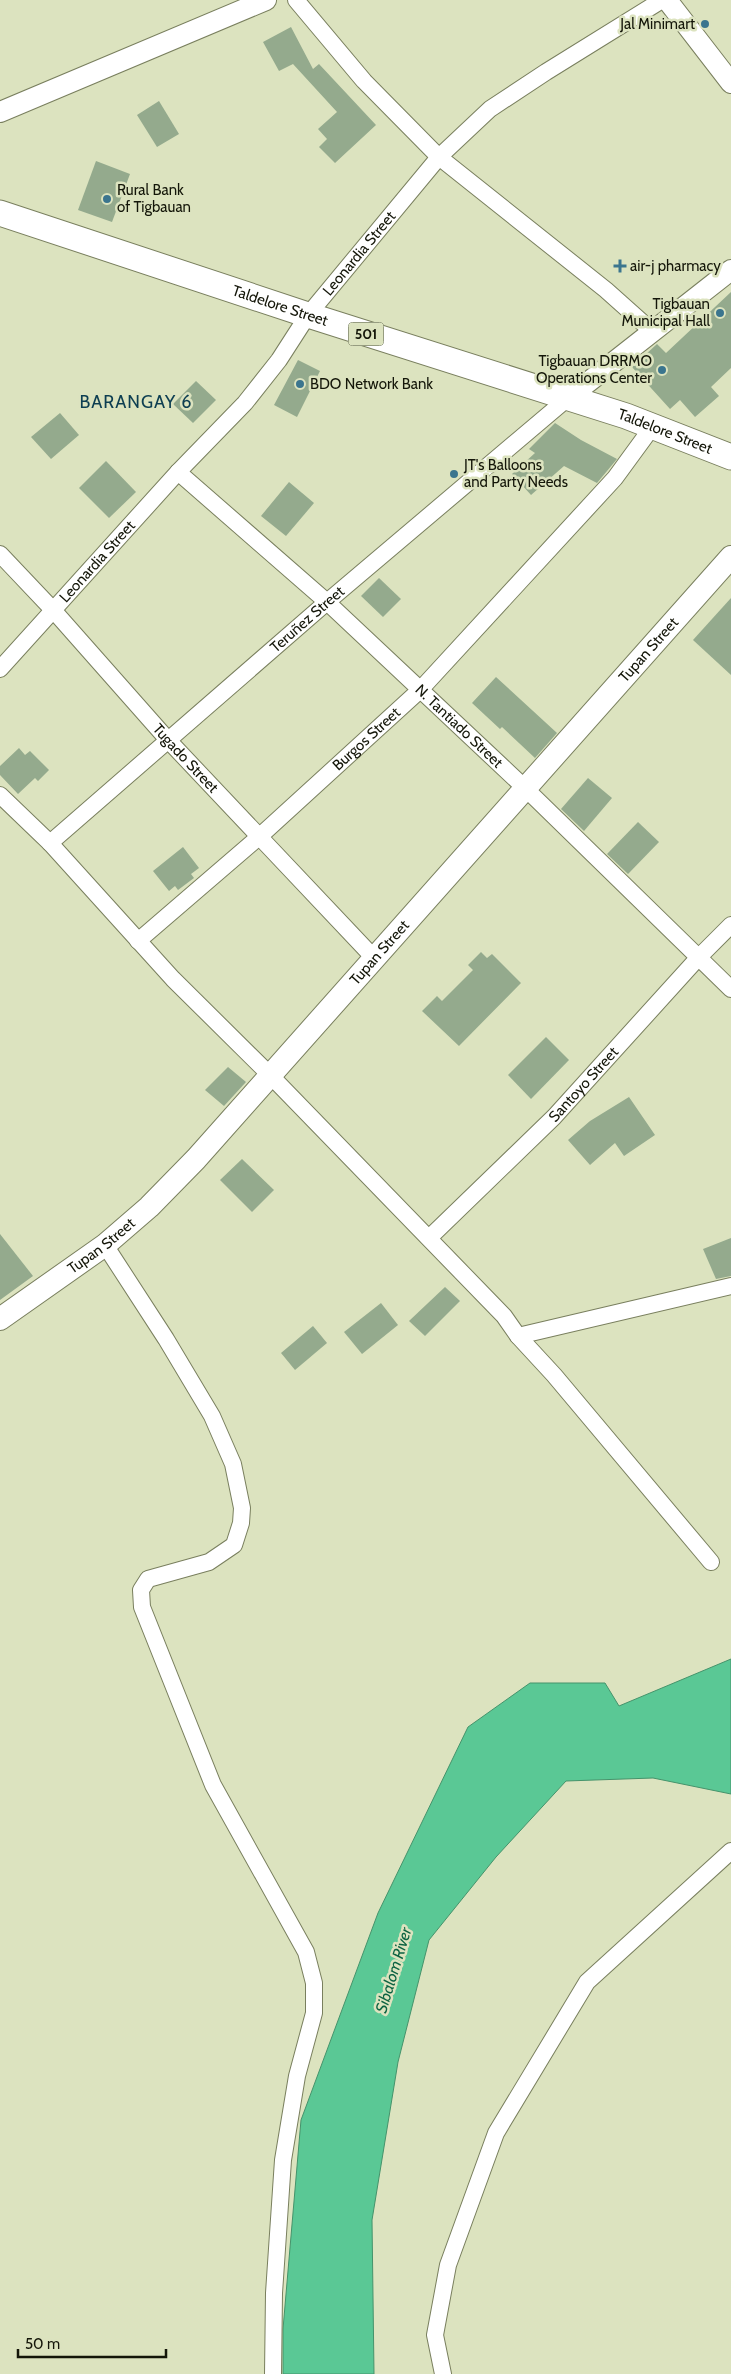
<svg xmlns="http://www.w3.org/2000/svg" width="731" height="2374" font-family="Cabin,sans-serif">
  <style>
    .water { fill: #5ac895; stroke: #45936b }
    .building { fill: #94aa8d }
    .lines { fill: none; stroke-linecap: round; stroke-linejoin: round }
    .minor-casing { stroke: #797f5e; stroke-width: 18 }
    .tertiary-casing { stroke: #797f5e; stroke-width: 22 }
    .secondary-casing { stroke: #797f5e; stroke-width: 24 }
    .primary-casing { stroke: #797f5e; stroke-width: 27 }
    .minor { stroke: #fff; stroke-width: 16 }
    .tertiary { stroke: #fff; stroke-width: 20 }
    .secondary { stroke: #fff; stroke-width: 22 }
    .primary { stroke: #fff; stroke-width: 25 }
    .poi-dot { fill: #3b758e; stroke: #dce3bf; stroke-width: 2 }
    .labels { text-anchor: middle; stroke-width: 5; stroke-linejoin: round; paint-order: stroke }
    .shield { fill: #dce3bf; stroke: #505440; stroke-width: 1 }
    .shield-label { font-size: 14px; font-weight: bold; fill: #141609 }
    .poi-label { font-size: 15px; fill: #141609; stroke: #dce3bf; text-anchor: start }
    .street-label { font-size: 15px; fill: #141609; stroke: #dce3bf }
    .water-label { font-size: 16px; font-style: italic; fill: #0d6342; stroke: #dce3bf }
    .quarter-label { font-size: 18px; letter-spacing: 1px; fill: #0d3e51; stroke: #dce3bf }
  </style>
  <rect width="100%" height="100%" fill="#dce3bf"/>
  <!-- water -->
  <path class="water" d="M 731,1659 L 731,1794 L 653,1778 L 566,1781 L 496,1857 L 429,1940 L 398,2062 L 372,2220 L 374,2374 L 283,2374 L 283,2329 L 301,2120 L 378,1913 L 468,1727 L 530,1683 L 605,1683 L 619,1706 Z"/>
  <!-- building -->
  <g class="building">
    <path d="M 291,27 L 313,69 L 319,64 L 376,125 L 335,163 L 319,147 L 327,139 L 318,129 L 337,112 L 293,64 L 279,71 L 263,42 Z"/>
    <path d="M 159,101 L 179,134 L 157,147 L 137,115 Z"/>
    <path d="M 96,161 L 130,174 L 112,222 L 78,210 Z"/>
    <path d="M 731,292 L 731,368 L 711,387 L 719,396 L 695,417 L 680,400 L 670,409 L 632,367 L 657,344 L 666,353 Z"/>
    <path d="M 298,360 L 320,371 L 297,417 L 274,405 Z"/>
    <path d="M 196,381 L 216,400 L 193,423 L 173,404 Z"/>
    <path d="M 60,413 L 79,435 L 51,459 L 31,437 Z"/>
    <path d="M 555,423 L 581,440 L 617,459 L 597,483 L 564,466 L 531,495 L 512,474 L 535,453 L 529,449 Z"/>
    <path d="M 106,461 L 136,492 L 109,518 L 79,488 Z"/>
    <path d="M 289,482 L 314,503 L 286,536 L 261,516 Z"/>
    <path d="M 379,578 L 401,599 L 383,617 L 361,596 Z"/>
    <path d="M 731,598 L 731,675 L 693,640 Z"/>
    <path d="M 496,677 L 557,733 L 535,758 L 502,727 L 500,729 L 472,703 Z"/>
    <path d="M 19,748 L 25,755 L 30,751 L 49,770 L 38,781 L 35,778 L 18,794 L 0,775 L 0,766 Z"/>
    <path d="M 588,778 L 612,798 L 584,831 L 561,809 Z"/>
    <path d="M 638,822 L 659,842 L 628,874 L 607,854 Z"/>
    <path d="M 183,847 L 199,868 L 191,874 L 194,878 L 178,890 L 175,886 L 169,891 L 153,871 Z"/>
    <path d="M 481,952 L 487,958 L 492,954 L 521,983 L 459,1046 L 422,1011 L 437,996 L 442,1001 L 473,970 L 468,965 Z"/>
    <path d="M 546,1037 L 569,1060 L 531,1099 L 508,1075 Z"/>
    <path d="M 228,1067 L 246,1082 L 224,1106 L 205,1090 Z"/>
    <path d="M 629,1097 L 655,1135 L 624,1156 L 615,1143 L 590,1165 L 568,1140 L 590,1121 Z"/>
    <path d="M 242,1159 L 274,1190 L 252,1212 L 220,1180 Z"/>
    <path d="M 0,1234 L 33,1276 L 0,1300 Z"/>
    <path d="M 731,1238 L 731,1276 L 716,1279 L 703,1249 Z"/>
    <path d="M 445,1287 L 460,1301 L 425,1336 L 409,1321 Z"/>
    <path d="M 381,1303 L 398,1325 L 362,1354 L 344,1332 Z"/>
    <path d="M 313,1326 L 327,1343 L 295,1370 L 281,1353 Z"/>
  </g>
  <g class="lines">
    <defs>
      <g id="minor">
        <path d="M 296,0 L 364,81 L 439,157 L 606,290 L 653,332"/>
        <path id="s1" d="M 178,472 L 327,602 L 526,789 L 731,989"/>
        <path id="s2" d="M 0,554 L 54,611 L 168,740 L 375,959"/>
        <path id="s3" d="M 0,669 L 178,472 L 245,403 L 279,360 L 308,315 L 439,157 L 490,109 L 546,72 L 662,0"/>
        <path d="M 0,795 L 50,843 L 173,979 L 271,1076 L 504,1316 L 518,1336 L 554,1375 L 711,1562"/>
        <path id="s4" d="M 50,843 L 327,602 L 568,398"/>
        <path id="s5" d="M 138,941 L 260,836 L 420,690 L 615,478 L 653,426"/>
        <path id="s6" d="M 429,1238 L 554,1117 L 698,958 L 731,925"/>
        <path d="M 105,1245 L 166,1339 L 212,1416 L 233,1464 L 242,1508 L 241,1523 L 234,1545 L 209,1562 L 148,1579 L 141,1590 L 142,1607 L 213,1785 L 306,1952 L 314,1983 L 314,2013 L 297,2076 L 283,2160 L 274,2293 L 273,2374"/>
        <path d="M 518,1336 L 731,1286"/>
        <path d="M 443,2374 L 435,2335 L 448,2265 L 496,2133 L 587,1982 L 731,1851"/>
      </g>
      <g id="tertiary">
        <path d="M 667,0 L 731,83"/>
        <path d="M 0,112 L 266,0"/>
        <path d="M 568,398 L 731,270"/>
      </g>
      <g id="secondary">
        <path id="s7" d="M 0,1319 L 105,1245 L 149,1207 L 196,1159 L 731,557"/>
      </g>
      <g id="primary">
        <path id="s8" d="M 0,213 L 308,315 L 626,416 L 731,457"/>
      </g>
    </defs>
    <!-- minor casing -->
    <use href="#minor" class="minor-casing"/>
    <!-- tertiary casing -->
    <use href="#tertiary" class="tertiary-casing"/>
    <!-- secondary casing -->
    <use href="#secondary" class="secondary-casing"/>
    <!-- primary casing -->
    <use href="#primary" class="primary-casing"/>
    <!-- minor -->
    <use href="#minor" class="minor"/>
    <!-- tertiary -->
    <use href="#tertiary" class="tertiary"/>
    <!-- secondary -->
    <use href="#secondary" class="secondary"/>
    <!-- primary -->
    <use href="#primary" class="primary"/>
  </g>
  <!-- markers -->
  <g class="poi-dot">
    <circle cx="705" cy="24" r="5"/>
    <circle cx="107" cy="199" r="5"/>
    <path d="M617.5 258.5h5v5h5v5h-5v5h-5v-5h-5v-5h5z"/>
    <circle cx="720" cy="313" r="5"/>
    <circle cx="662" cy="370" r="5"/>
    <circle cx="300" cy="384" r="5"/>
    <circle cx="454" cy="474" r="5"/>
  </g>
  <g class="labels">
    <!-- shield labels -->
    <rect class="shield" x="348.5" y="322.5" width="35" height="23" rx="4"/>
    <g class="shield-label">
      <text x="366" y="339">501</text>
    </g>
    <!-- poi labels -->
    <g class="poi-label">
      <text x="695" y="29" text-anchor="end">Jal Minimart</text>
      <text x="117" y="195">Rural Bank<tspan x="117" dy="17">of Tigbauan</tspan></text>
      <text x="630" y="271">air-j pharmacy</text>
      <text x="710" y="309" text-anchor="end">Tigbauan<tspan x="710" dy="17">Municipal Hall</tspan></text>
      <text x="652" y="366" text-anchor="end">Tigbauan DRRMO<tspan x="652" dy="17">Operations Center</tspan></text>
      <text x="310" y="389">BDO Network Bank</text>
      <text x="464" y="470">JT's Balloons<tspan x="464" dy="17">and Party Needs</tspan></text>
    </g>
    <!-- street labels -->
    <g class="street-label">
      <text dy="5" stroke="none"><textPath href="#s3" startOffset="550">Leonardia Street</textPath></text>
      <text dy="5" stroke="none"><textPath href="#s8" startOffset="295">Taldelore Street</textPath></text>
      <text dy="5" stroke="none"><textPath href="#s8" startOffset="700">Taldelore Street</textPath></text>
      <text dy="5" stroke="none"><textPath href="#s3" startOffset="145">Leonardia Street</textPath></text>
      <text dy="5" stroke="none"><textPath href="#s4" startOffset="341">Teruñez Street</textPath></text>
      <text dy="5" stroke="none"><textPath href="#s7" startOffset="935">Tupan Street</textPath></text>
      <text dy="5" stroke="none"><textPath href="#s1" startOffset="379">N. Tantiado Street</textPath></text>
      <text dy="5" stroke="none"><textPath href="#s5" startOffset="305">Burgos Street</textPath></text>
      <text dy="5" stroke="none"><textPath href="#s2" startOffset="276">Tugado Street</textPath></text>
      <text dy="5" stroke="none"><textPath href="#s7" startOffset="530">Tupan Street</textPath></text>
      <text dy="5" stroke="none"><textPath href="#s6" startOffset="218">Santoyo Street</textPath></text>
      <text dy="5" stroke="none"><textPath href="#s7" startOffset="125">Tupan Street</textPath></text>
    </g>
    <!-- water labels -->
    <g class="water-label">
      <text transform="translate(393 1970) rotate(-73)" y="6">Sibalom River</text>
    </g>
    <!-- quarter labels -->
    <g class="quarter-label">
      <text x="136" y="408">BARANGAY 6</text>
    </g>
  </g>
  <!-- scale -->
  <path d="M18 2349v8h148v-8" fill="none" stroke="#141609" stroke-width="2.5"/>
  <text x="25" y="2349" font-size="15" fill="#141609" stroke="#dce3bf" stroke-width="4" paint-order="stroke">50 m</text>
</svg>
